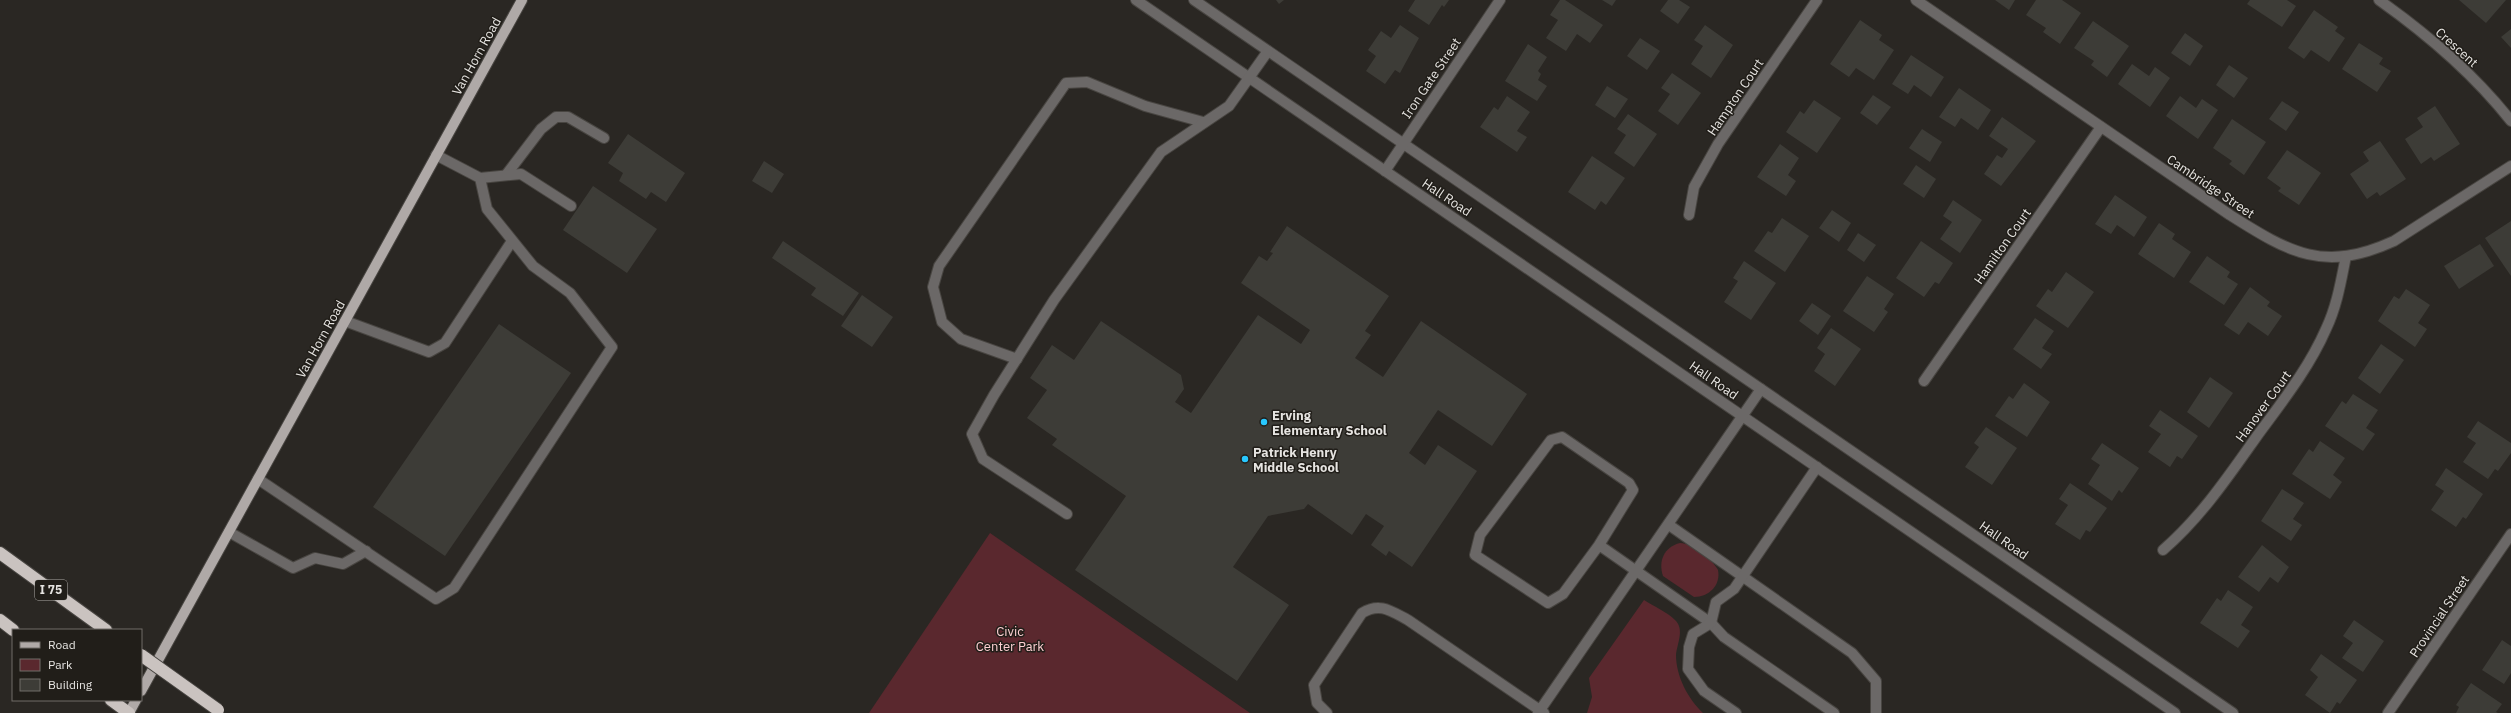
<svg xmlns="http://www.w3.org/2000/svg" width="2511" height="713" font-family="'IBM Plex Sans',sans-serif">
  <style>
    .green { fill: #5a282e }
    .building { fill: #3d3c37 }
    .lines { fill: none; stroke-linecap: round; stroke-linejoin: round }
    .minor-casing { stroke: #484541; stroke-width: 12 }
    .major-casing { stroke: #484541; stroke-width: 12 }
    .highway-casing { stroke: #484541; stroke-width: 14 }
    .minor { stroke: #6b6867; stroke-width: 10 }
    .major { stroke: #afa9a7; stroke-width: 10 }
    .highway { stroke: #cac3c0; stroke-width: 12 }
    .highway-bridge-casing { stroke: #484541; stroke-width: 14; stroke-linecap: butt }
    .highway-bridge { stroke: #cac3c0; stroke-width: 12 }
    .poi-dot { fill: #28c8ff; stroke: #211e19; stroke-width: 1.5 }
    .labels { text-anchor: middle; stroke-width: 3; stroke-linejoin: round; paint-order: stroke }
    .shield { fill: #211e19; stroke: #aba9a5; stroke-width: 1 }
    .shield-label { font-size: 12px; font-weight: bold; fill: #e6e4e1 }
    .street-label { font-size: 13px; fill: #e6e4e1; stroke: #211e19 }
    .poi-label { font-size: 13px; font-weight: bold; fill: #e6e4e1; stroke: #211e19; text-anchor: start }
    .park-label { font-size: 13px; fill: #fdcfd2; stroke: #211e19 }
  </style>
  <rect width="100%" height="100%" fill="#2a2723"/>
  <!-- green -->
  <g class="green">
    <path d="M 990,533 L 1250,713 L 869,713 Z"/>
    <path d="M 1680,543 C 1694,544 1711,558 1718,570 C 1721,585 1709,597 1694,597 L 1663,576 C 1658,561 1664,547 1680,543 Z"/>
    <path d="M 1644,600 C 1653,606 1667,612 1675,620 C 1685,629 1677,644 1676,655 C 1676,676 1688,699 1703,713 L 1587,713 L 1592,697 L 1589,678 Z"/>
  </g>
  <!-- building -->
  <g class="building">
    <path d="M 1276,0 L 1284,0 L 1279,4 Z"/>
    <path d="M 1415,0 L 1449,0 L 1444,7 L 1442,5 L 1429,25 L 1408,11 Z"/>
    <path d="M 1560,0 L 1565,0 L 1603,25 L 1590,43 L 1577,34 L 1566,51 L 1546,38 L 1558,20 L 1550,15 Z"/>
    <path d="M 1602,0 L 1616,0 L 1612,6 Z"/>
    <path d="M 1668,0 L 1679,0 L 1690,7 L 1678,24 L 1660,11 Z"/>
    <path d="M 1995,0 L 2015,0 L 2009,10 Z"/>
    <path d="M 2036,0 L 2062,0 L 2081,13 L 2060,44 L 2043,32 L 2046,28 L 2026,15 Z"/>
    <path d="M 2250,0 L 2287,0 L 2296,6 L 2282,27 L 2247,4 Z"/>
    <path d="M 2459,0 L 2506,0 L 2486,23 Z"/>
    <path d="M 2314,10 L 2338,27 L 2335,31 L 2345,38 L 2329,62 L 2311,50 L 2304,59 L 2288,48 Z"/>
    <path d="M 1860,20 L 1882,35 L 1879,40 L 1894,50 L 1874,80 L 1856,68 L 1849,77 L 1830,64 Z"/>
    <path d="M 2093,21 L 2129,46 L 2107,77 L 2091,65 L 2094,61 L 2074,48 Z"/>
    <path d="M 1400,25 L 1419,38 L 1400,73 L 1395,70 L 1385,84 L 1366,71 L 1376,56 L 1368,50 L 1381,31 L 1391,38 Z"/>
    <path d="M 1705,25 L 1733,45 L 1711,78 L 1691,64 L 1703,46 L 1694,40 Z"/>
    <path d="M 2511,29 L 2511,48 L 2501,37 Z"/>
    <path d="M 2185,33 L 2203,46 L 2190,66 L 2171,53 Z"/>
    <path d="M 1640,38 L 1660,51 L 1647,70 L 1627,56 Z"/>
    <path d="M 2359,43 L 2383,58 L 2379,64 L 2391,71 L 2377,92 L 2342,69 Z"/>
    <path d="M 1528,44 L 1547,57 L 1538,71 L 1541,74 L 1538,80 L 1547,86 L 1537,101 L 1505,81 Z"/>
    <path d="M 1911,55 L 1944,77 L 1931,97 L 1914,85 L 1908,94 L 1892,84 Z"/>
    <path d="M 2132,64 L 2149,76 L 2155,67 L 2170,78 L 2150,107 L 2118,84 Z"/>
    <path d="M 2229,65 L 2248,78 L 2234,98 L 2216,85 Z"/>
    <path d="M 1672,73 L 1701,93 L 1678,125 L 1658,111 L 1670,94 L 1661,88 Z"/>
    <path d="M 1607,86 L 1628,99 L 1615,118 L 1595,105 Z"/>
    <path d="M 1959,88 L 1991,110 L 1978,130 L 1961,118 L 1955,127 L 1939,117 Z"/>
    <path d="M 1873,95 L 1891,107 L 1877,125 L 1860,113 Z"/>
    <path d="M 1507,96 L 1530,112 L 1517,131 L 1527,137 L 1517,152 L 1480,127 L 1494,107 L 1498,110 Z"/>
    <path d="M 2180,96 L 2196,108 L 2202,99 L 2218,110 L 2198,139 L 2166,116 Z"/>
    <path d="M 1814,100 L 1841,118 L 1817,153 L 1786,132 L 1800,111 L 1804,114 Z"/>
    <path d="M 2282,101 L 2299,112 L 2286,131 L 2269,119 Z"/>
    <path d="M 2435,106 L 2460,144 L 2434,161 L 2431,157 L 2421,164 L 2405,139 L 2423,127 L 2417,118 Z"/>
    <path d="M 1628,114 L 1657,134 L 1634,167 L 1614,153 L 1626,135 L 1617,129 Z"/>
    <path d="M 2002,117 L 2036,141 L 2001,186 L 1984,174 L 1997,155 L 2002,158 L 2008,149 L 1989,136 Z"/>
    <path d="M 2232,119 L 2266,142 L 2244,175 L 2229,164 L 2232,161 L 2213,148 Z"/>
    <path d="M 1922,129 L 1942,142 L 1930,162 L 1909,148 Z"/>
    <path d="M 628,134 L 685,173 L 666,202 L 651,192 L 646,199 L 619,181 L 623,173 L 608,163 Z"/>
    <path d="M 2380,141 L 2406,179 L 2380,196 L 2377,192 L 2367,199 L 2350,174 L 2369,161 L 2363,152 Z"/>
    <path d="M 1780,144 L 1799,158 L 1788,175 L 1796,181 L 1786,196 L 1757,177 Z"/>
    <path d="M 2287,150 L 2321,173 L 2299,205 L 2278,191 L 2281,188 L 2267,178 Z"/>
    <path d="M 1592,156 L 1625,178 L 1606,205 L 1601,201 L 1595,210 L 1568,192 Z"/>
    <path d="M 764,161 L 784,174 L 772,193 L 752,181 Z"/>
    <path d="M 1916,165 L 1936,179 L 1924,198 L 1903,184 Z"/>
    <path d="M 593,186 L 657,229 L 627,273 L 563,230 Z"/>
    <path d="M 2115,195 L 2147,217 L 2134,237 L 2117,225 L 2111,234 L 2095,224 Z"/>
    <path d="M 1953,200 L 1982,220 L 1960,253 L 1940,239 L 1952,222 L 1943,216 Z"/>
    <path d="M 1832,210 L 1851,223 L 1839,242 L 1819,228 Z"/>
    <path d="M 1782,218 L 1809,236 L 1785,272 L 1754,251 L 1768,231 L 1772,233 Z"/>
    <path d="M 2511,221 L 2511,276 L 2485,238 Z"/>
    <path d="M 2159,223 L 2175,234 L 2172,239 L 2191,252 L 2174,278 L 2138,254 Z"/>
    <path d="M 1287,226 L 1389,296 L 1365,331 L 1371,335 L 1355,358 L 1383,377 L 1421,321 L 1527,394 L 1492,446 L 1438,410 L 1409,453 L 1425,465 L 1438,445 L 1477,471 L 1412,567 L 1389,551 L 1386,556 L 1371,545 L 1384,526 L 1366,514 L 1352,535 L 1308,504 L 1304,509 L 1268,516 L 1233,567 L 1289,605 L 1237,681 L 1075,570 L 1126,496 L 1052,445 L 1057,439 L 1027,418 L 1047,390 L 1030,378 L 1052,345 L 1074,360 L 1101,321 L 1181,375 L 1184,389 L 1175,402 L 1191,413 L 1258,315 L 1301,344 L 1310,330 L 1241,283 L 1259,256 L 1267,261 L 1273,253 L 1270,252 Z"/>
    <path d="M 1858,233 L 1876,245 L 1864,262 L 1847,250 Z"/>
    <path d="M 783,241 L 859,293 L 843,316 L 811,295 L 816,288 L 772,258 Z"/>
    <path d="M 1921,241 L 1953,263 L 1939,284 L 1935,282 L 1924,297 L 1896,278 Z"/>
    <path d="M 2480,244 L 2494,266 L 2459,289 L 2444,266 Z"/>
    <path d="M 2207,256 L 2230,272 L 2227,277 L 2238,284 L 2224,305 L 2189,282 Z"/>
    <path d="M 1744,261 L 1776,283 L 1751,320 L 1724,302 L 1738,281 L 1733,278 Z"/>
    <path d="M 2066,272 L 2094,292 L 2068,328 L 2036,306 L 2048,289 L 2052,292 Z"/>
    <path d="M 1867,276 L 1894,294 L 1884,309 L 1888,312 L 1874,332 L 1843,311 Z"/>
    <path d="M 2250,287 L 2270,302 L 2267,306 L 2282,316 L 2268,336 L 2248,322 L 2239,335 L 2224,325 Z"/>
    <path d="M 2406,289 L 2430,305 L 2418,323 L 2427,329 L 2415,347 L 2378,321 L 2394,296 L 2399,299 Z"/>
    <path d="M 862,295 L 893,317 L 872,347 L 841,326 Z"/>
    <path d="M 1812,303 L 1831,316 L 1818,335 L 1799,321 Z"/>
    <path d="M 2035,318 L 2054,331 L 2042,348 L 2052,354 L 2041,369 L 2013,349 Z"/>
    <path d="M 499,324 L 571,373 L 445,556 L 373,507 Z"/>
    <path d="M 1831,328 L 1861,349 L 1835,386 L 1814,371 L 1825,354 L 1817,348 Z"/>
    <path d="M 2381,344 L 2404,360 L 2380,394 L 2358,378 Z"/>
    <path d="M 2210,377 L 2233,393 L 2209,428 L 2187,412 Z"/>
    <path d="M 2024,383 L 2050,402 L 2027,437 L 1995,416 L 2009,396 L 2013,399 Z"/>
    <path d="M 2353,394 L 2378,410 L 2366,428 L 2375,434 L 2363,451 L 2325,426 L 2342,401 L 2346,404 Z"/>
    <path d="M 2160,410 L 2198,436 L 2182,459 L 2177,456 L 2170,467 L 2148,452 L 2161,434 L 2149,426 Z"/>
    <path d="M 2478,421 L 2511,443 L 2511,453 L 2498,471 L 2495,469 L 2488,479 L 2463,462 L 2476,443 L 2467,437 Z"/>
    <path d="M 1986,427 L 2017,448 L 1992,485 L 1965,467 L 1979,447 L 1974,443 Z"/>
    <path d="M 2320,441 L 2345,458 L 2333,475 L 2342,482 L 2330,499 L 2292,474 L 2309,449 L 2313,452 Z"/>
    <path d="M 2102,443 L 2139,468 L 2122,493 L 2119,490 L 2112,501 L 2088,484 L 2100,465 L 2091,459 Z"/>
    <path d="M 2446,468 L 2483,494 L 2466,519 L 2463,517 L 2456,527 L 2431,510 L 2444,491 L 2435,485 Z"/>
    <path d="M 2070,483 L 2107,508 L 2090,532 L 2086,530 L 2080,540 L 2055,524 L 2068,505 L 2059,499 Z"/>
    <path d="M 2282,489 L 2304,503 L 2293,519 L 2302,525 L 2291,541 L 2261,521 Z"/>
    <path d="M 2262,545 L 2289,567 L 2278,583 L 2270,577 L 2259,592 L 2238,577 Z"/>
    <path d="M 2228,590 L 2253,607 L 2241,625 L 2250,631 L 2238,648 L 2200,623 L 2217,598 L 2221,601 Z"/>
    <path d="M 2354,620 L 2384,641 L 2363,672 L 2342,658 L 2353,643 L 2343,636 Z"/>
    <path d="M 2502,640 L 2511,646 L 2511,673 L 2504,684 L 2482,670 Z"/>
    <path d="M 2321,654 L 2357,680 L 2340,704 L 2337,702 L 2330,713 L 2305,695 L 2318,677 L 2310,670 Z"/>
    <path d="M 2471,683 L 2502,704 L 2496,712 L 2498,713 L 2456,713 L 2459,707 L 2456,705 Z"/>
  </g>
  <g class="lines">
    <defs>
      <g id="minor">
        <path d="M 1136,0 L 2175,713"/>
        <path d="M 1194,0 L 2233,713"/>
        <path d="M 1916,0 L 2230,215 C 2290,253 2324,273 2394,241 L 2511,166"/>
        <path d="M 2379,0 C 2427,34 2474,74 2511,121"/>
        <path d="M 1385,171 L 1500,0"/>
        <path d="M 506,175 L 541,129 L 556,117 L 568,117 L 604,138"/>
        <path d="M 480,178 L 521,174 L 571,206"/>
        <path d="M 1689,215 L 1694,187 L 1718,144 L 1817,0"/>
        <path d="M 345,321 L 429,352 L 445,343 L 512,241"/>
        <path d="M 1017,359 L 961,339 L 942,322 L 933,287 L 939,266 L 1066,83 L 1087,82 L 1145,106 L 1203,122"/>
        <path d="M 1924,381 L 2101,127"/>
        <path d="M 258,479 L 436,599 L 454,588 L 612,347 L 570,293 L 533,266 L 487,209 L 480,178 L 436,155"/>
        <path d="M 1067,514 L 983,459 L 972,434 L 994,395 L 1054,300 L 1161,152 L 1229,106 L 1268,51"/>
        <path d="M 1669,525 L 1852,653 L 1876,681 L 1876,713"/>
        <path d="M 229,532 L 293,568 L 315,558 L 343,564 L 366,551"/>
        <path d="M 1599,545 L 1563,594 L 1548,603 L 1475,555 L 1480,535 L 1551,440 L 1562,437 L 1629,483 L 1633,490 L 1599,545 L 1711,623 L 1724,637 L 1834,713"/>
        <path d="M 2163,550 C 2201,517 2228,477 2257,436 C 2282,402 2309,368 2326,329 C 2337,306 2341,281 2346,256"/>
        <path d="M 1327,713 L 1317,703 L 1314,685 L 1362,613 C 1380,602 1391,611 1408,620 L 1544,713"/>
        <path d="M 1538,713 L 1761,389"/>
        <path d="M 1736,713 L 1704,691 L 1688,669 L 1689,647 L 1693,634 L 1711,623 L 1716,602 L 1734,589 L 1817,467"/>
        <path d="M 2388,713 L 2511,534"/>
      </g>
      <g id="major">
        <path d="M 141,691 L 522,0"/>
        <path d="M 129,713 L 136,700"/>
      </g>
      <g id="highway">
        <path d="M 0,553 L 106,630"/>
        <path d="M 0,620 L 13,630"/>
        <path d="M 111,700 L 129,713"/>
      </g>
    </defs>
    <!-- minor casing -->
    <use href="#minor" class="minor-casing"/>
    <!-- major casing -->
    <use href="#major" class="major-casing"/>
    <!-- highway casing -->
    <use href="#highway" class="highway-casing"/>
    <!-- minor -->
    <use href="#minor" class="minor"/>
    <!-- major -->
    <use href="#major" class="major"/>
    <!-- highway -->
    <use href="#highway" class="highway"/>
    <defs>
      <path id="highway-bridge" d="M 141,655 L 218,710"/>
    </defs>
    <!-- highway-bridge casing -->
    <use href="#highway-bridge" class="highway-bridge-casing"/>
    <!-- highway-bridge -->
    <use href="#highway-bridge" class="highway-bridge"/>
  </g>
  <!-- markers -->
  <g class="poi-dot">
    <circle cx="1264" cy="422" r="4"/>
    <circle cx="1245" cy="459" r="4"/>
  </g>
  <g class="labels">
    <!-- shield labels -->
    <rect class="shield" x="35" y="580" width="32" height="20" rx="3"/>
    <g class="shield-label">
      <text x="51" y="594">I 75</text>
    </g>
    <!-- street labels -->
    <g class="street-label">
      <text transform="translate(2457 47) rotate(42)" y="5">Crescent</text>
      <text transform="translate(476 56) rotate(-61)" y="5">Van Horn Road</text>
      <text transform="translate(1431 78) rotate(-56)" y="5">Iron Gate Street</text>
      <text transform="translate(1735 97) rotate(-56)" y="5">Hampton Court</text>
      <text transform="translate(2211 186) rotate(34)" y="5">Cambridge Street</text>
      <text transform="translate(1447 197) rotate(34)" y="5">Hall Road</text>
      <text transform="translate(2002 246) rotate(-55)" y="5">Hamilton Court</text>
      <text transform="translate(320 339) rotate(-61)" y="5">Van Horn Road</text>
      <text transform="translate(1714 380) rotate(35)" y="5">Hall Road</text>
      <text transform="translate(2263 406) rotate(-54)" y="5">Hanover Court</text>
      <text transform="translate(2004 540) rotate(35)" y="5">Hall Road</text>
      <text transform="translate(2439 616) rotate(-56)" y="5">Provincial Street</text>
    </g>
    <!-- poi labels -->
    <g class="poi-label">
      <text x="1272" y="420">Erving<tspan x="1272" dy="15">Elementary School</tspan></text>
      <text x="1253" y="457">Patrick Henry<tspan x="1253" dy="15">Middle School</tspan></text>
    </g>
    <!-- park labels -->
    <g class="park-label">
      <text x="1010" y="636">Civic<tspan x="1010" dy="15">Center Park</tspan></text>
    </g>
  </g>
  <!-- legend -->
  <rect x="12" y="629" width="130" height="72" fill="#211e19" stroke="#706d69"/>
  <rect x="20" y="642" width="20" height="6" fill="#afa9a7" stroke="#706d69"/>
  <text x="48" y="649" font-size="12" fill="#e6e4e1">Road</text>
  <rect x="20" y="659" width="20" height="12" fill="#5a282e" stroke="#706d69"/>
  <text x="48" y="669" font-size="12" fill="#e6e4e1">Park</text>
  <rect x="20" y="679" width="20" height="12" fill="#3d3c37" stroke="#706d69"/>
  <text x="48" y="689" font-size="12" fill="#e6e4e1">Building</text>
</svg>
